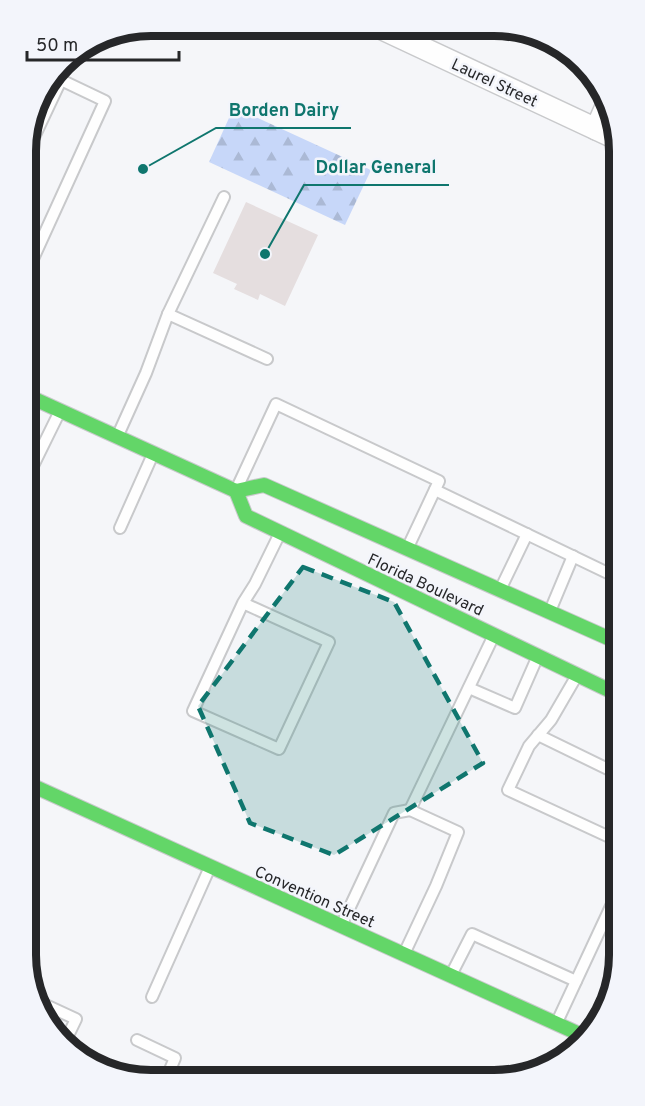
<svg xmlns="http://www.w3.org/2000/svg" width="645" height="1106" font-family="Overpass,sans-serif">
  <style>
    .forest { fill: url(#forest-firs) }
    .building { fill: #e5dedf }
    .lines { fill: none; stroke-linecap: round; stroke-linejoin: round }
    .lane-casing { stroke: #c8c9cb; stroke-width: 14 }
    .street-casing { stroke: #c8c9cb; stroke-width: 24 }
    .fast-casing { stroke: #c8c9cb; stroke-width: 16 }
    .lane { stroke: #fefefe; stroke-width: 10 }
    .street { stroke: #fefefe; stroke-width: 21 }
    .fast { stroke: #63d668; stroke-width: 14 }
    .marked { fill: #0f766e; fill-opacity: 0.2; stroke: #0f766e; stroke-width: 4.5; stroke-dasharray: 12 8; stroke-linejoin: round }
    .labels { text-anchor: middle; stroke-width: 5; stroke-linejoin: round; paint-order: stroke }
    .street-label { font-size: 16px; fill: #262729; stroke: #f3f5fb }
    .rim { fill: none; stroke: #262729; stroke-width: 8 }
    .leader { fill: none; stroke: #0f766e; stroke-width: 2 }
    .callout-dot { fill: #0f766e; stroke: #f3f5fb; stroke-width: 2 }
    .callout-label { font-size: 18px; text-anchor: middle; font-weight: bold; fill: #0f766e; stroke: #f3f5fb; stroke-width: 5; stroke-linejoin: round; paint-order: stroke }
  </style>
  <defs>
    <pattern id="forest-firs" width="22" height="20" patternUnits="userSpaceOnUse" patternTransform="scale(1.5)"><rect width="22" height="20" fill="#c7d7f9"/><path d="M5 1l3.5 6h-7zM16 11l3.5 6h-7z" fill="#abb9d5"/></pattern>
  </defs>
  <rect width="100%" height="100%" fill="#f5f6f9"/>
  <!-- forest -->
  <path class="forest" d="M 234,107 L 371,170 L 345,225 L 209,162 Z"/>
  <!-- building -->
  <path class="building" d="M 246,202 L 318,235 L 285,306 L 260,294 L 258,300 L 234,289 L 237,284 L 213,273 Z"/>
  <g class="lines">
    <defs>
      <g id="lane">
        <path d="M 27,152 L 61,80 L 105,101 L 27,272"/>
        <path d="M 168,314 L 267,359"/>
        <path d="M 118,435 L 146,373 L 168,314 L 224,197"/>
        <path d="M 29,474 L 59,413"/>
        <path d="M 237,488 L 276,404 L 439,481 L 408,547"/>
        <path d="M 435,490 L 616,577"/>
        <path d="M 120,528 L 153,454"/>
        <path d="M 501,588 L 527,534"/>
        <path d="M 243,603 L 329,642 L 279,749 L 193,711 L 243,603 L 255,584 L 280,533"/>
        <path d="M 550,611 L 573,556"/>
        <path d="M 576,677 L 551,720 L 529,746 L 508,790 L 618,841"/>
        <path d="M 469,688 L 515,708 L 537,658"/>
        <path d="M 538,735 L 618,774"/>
        <path d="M 341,926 L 394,813 L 410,810"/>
        <path d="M 404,954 L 436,886 L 458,832 L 410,810 L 494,635"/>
        <path d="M 451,975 L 472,934 L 576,981"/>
        <path d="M 152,997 L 210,867"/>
        <path d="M 35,1000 L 76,1019 L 64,1044"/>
        <path d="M 557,1022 L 619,889"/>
        <path d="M 137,1040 L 175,1058 L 166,1079"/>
        <path d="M 194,1079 L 196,1074 L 205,1078"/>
      </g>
      <g id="street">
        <path d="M 378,27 L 613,137"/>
        <path d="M 596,129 L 608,102"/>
      </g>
      <g id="fast">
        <path d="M 28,396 L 236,491 L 264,485 L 617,642"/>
        <path d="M 236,491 L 246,516 L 617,694"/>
        <path d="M 31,785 L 586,1037"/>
      </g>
    </defs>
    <!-- lane casing -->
    <use href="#lane" class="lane-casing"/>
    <!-- street casing -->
    <use href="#street" class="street-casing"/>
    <!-- fast casing -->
    <use href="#fast" class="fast-casing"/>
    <!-- lane -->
    <use href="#lane" class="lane"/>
    <!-- street -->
    <use href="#street" class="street"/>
    <!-- fast -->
    <use href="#fast" class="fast"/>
  </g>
  <!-- marked area -->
  <path class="marked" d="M 303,567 L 394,602 L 483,763 L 334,855 L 250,823 L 198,706 Z"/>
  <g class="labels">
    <!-- street labels -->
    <g class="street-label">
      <text transform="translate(495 82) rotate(25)" y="6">Laurel Street</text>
      <text transform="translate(426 584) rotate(25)" y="6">Florida Boulevard</text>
      <text transform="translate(315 896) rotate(24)" y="6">Convention Street</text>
    </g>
  </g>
  <!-- crop -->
  <path d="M0 0H645V1106H0ZM151 36H494A115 115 0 0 1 609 151V955A115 115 0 0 1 494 1070H151A115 115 0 0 1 36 955V151A115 115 0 0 1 151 36Z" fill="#f3f5fb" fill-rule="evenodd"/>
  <path class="rim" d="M151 36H494A115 115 0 0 1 609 151V955A115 115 0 0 1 494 1070H151A115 115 0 0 1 36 955V151A115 115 0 0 1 151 36Z"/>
  <!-- callouts -->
  <path class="leader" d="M143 169L216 128H351M265 254L304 185H449"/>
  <g class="callout-dot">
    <circle cx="143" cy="169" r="6"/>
    <circle cx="265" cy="254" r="6"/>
  </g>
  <g class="callout-label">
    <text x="284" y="116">Borden Dairy</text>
    <text x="376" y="173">Dollar General</text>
  </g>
  <!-- scale -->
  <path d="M27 51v9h152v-9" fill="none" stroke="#262729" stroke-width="3"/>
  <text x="36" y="51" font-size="18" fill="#262729" stroke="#f3f5fb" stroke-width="4.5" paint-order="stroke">50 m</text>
</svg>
